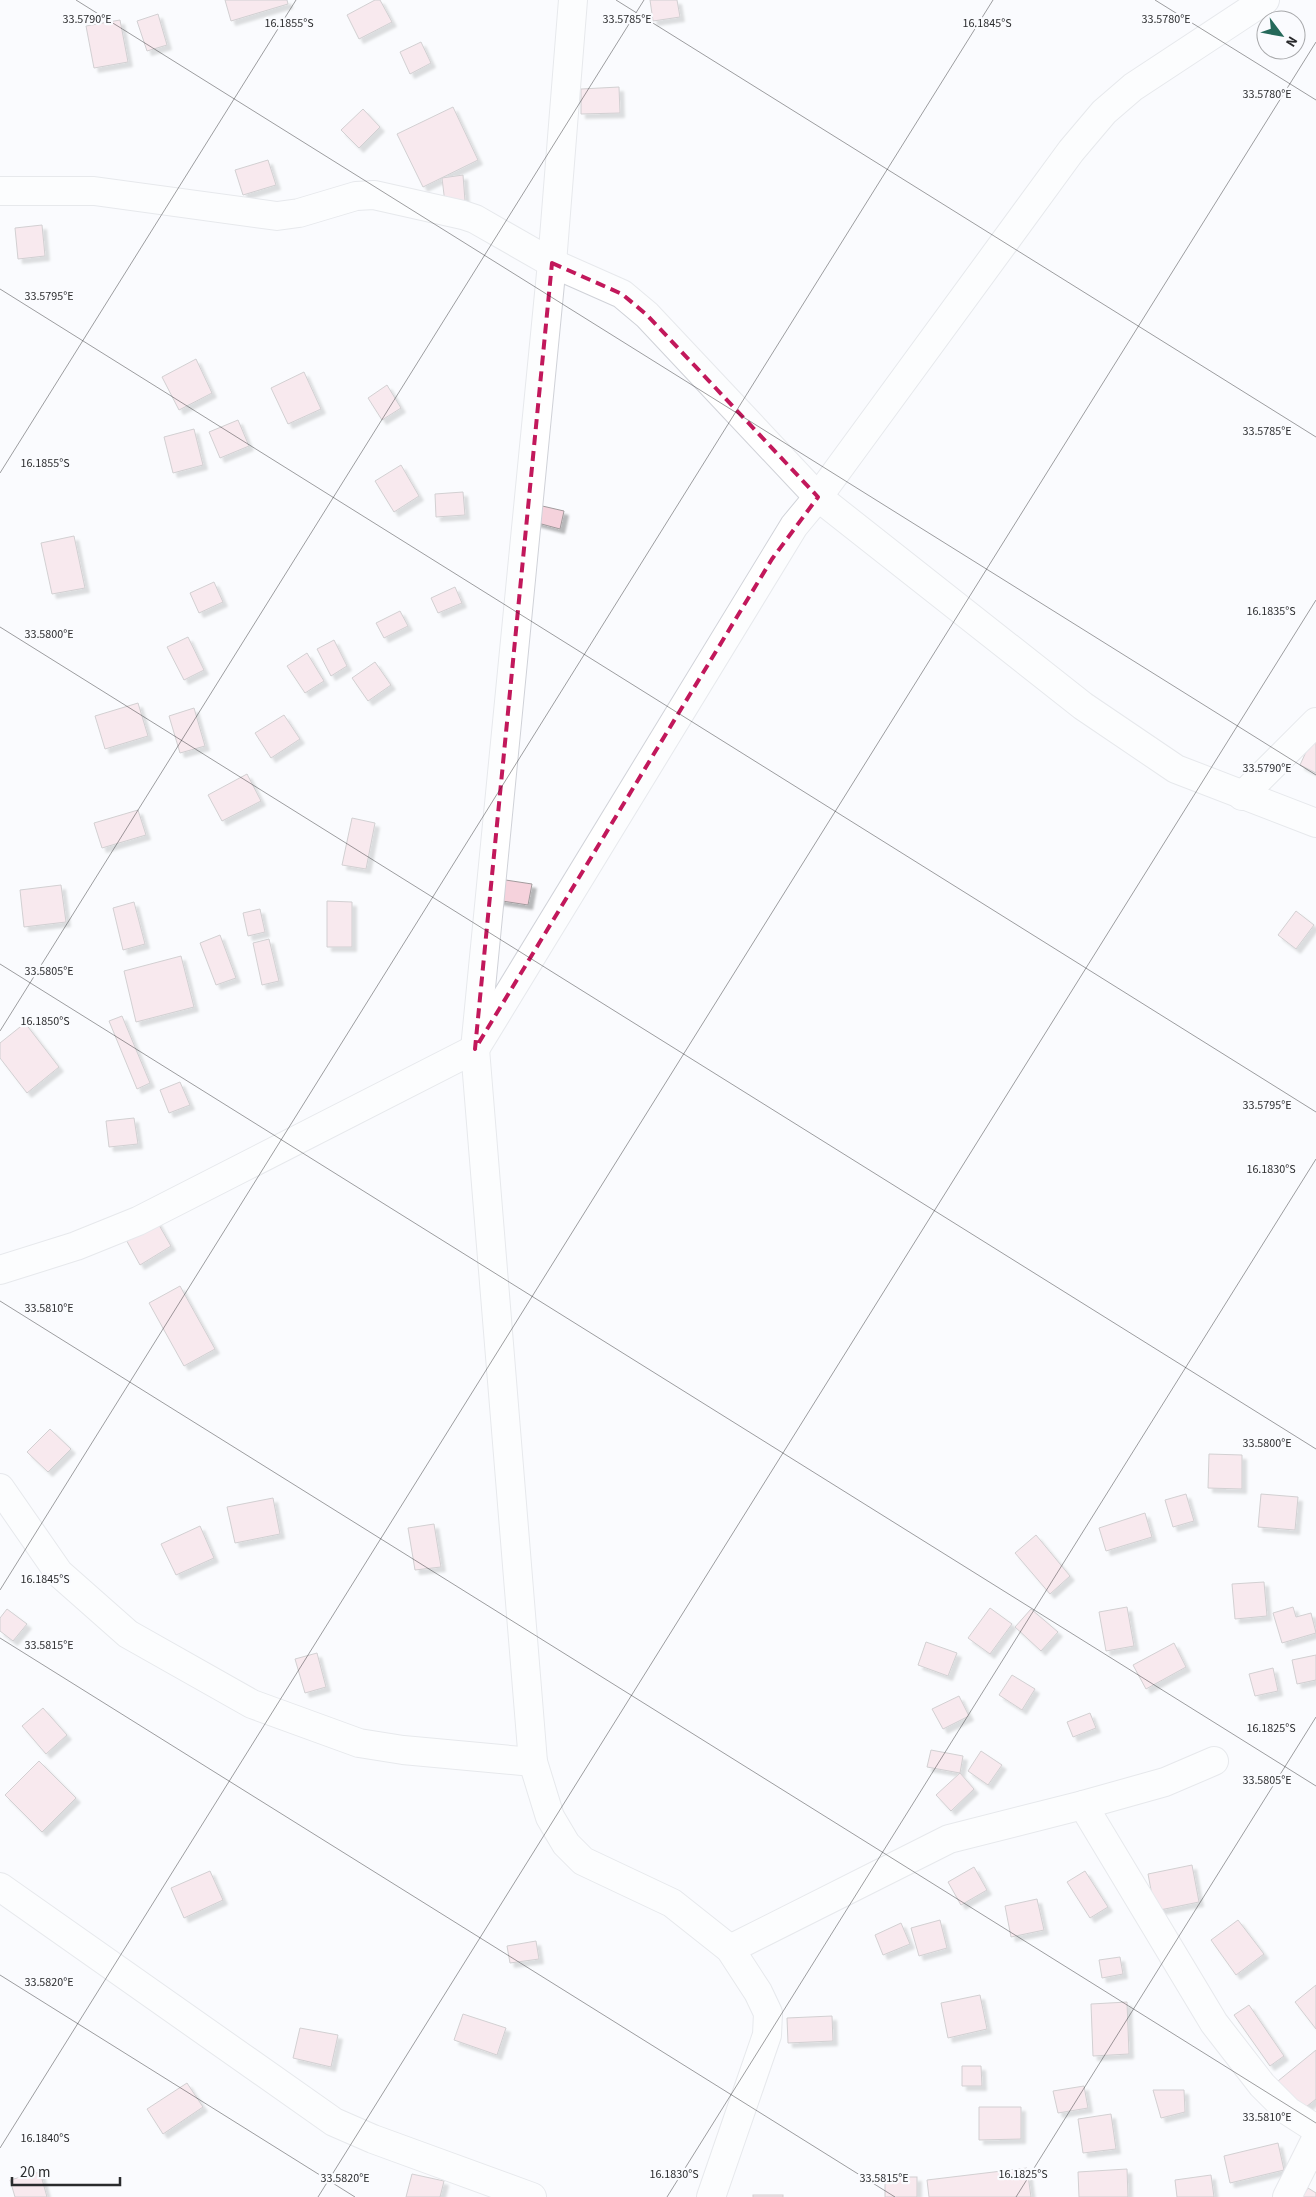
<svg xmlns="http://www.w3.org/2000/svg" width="1316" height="2197" font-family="'Source Sans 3',sans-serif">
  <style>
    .building { fill: #f5d2dc; stroke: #a29b9d; filter: url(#shadow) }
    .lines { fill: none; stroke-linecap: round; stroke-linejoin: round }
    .minor-casing { stroke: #d0d2d8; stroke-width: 30 }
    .minor { stroke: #fff; stroke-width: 28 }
    .marked { fill: none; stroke: #c2185b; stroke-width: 4; stroke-dasharray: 10 6; stroke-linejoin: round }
    .ticks { fill: none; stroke: #2a2b2d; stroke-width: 1; stroke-opacity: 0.45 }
    .ticks-label { font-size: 12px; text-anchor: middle; fill: #2a2b2d; stroke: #fafbfe; stroke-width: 4.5; stroke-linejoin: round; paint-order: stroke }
  </style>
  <defs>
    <filter id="shadow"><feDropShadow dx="4.5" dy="4.5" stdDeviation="1" flood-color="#0004"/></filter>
  </defs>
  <rect width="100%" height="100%" fill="#fafbfe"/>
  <!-- building -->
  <g class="building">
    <path d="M 225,0 L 287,0 L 288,4 L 231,21 Z"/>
    <path d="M 375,0 L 380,0 L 392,22 L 359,39 L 347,15 Z"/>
    <path d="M 650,0 L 677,0 L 680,17 L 653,21 Z"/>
    <path d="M 158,14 L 167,45 L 147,51 L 137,21 Z"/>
    <path d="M 120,20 L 128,62 L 94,68 L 86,26 Z"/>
    <path d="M 421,42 L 431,63 L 410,74 L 400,52 Z"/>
    <path d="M 619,87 L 620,113 L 581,114 L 581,89 Z"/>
    <path d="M 453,107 L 478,160 L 423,187 L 397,134 Z"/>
    <path d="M 363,109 L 380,127 L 359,148 L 341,130 Z"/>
    <path d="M 268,160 L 276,185 L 243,195 L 235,170 Z"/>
    <path d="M 463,175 L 465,201 L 445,203 L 442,178 Z"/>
    <path d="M 42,225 L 45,256 L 18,259 L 15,228 Z"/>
    <path d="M 196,359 L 212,393 L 179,410 L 162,377 Z"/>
    <path d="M 304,372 L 321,409 L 288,424 L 271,388 Z"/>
    <path d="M 387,385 L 401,408 L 382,420 L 368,398 Z"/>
    <path d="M 238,420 L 249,446 L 220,458 L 209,432 Z"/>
    <path d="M 194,429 L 203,465 L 173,473 L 164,437 Z"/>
    <path d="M 401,465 L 419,496 L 394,512 L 375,481 Z"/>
    <path d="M 463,492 L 465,515 L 436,517 L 435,494 Z"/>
    <path d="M 538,505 L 564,511 L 560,529 L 534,522 Z"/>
    <path d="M 74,536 L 85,588 L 52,594 L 41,543 Z"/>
    <path d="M 214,582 L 223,602 L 199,613 L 190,593 Z"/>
    <path d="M 455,587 L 462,603 L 438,613 L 431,598 Z"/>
    <path d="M 400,611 L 408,626 L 384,638 L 376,623 Z"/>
    <path d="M 188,637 L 204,670 L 184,680 L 167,647 Z"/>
    <path d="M 334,640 L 347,666 L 331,676 L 317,649 Z"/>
    <path d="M 307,653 L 324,681 L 305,693 L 287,666 Z"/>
    <path d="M 375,662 L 391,685 L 368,701 L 352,678 Z"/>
    <path d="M 138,703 L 148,736 L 105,749 L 95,716 Z"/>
    <path d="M 194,708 L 205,746 L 180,753 L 169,716 Z"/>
    <path d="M 284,715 L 300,739 L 271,758 L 255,733 Z"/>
    <path d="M 1311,741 L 1316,743 L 1316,773 L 1300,765 Z"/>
    <path d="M 247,774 L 261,801 L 222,821 L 208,795 Z"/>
    <path d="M 138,810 L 146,835 L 102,848 L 94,823 Z"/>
    <path d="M 352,818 L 375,823 L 366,869 L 342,865 Z"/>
    <path d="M 499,879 L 532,884 L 528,905 L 496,900 Z"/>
    <path d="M 61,885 L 66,922 L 24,927 L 20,890 Z"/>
    <path d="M 327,901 L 352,902 L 352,947 L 327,947 Z"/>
    <path d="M 134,902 L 145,944 L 123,950 L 113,908 Z"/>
    <path d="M 260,909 L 265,932 L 248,936 L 243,913 Z"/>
    <path d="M 1296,911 L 1314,925 L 1296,949 L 1278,935 Z"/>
    <path d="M 220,935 L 236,978 L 216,985 L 200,943 Z"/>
    <path d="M 269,939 L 279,981 L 262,985 L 253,943 Z"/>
    <path d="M 181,956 L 194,1007 L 136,1022 L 124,971 Z"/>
    <path d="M 122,1016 L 150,1083 L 137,1089 L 109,1021 Z"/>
    <path d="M 25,1023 L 59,1067 L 27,1093 L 0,1058 L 0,1043 Z"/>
    <path d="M 180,1082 L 190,1105 L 169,1113 L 160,1090 Z"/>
    <path d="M 134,1118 L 138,1144 L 109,1147 L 106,1121 Z"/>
    <path d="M 155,1218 L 171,1246 L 140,1265 L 124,1236 Z"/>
    <path d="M 180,1286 L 215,1349 L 184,1366 L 149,1303 Z"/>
    <path d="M 50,1429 L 71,1449 L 48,1472 L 27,1452 Z"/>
    <path d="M 1209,1454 L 1242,1455 L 1242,1489 L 1208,1488 Z"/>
    <path d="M 1186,1494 L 1194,1521 L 1173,1527 L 1165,1500 Z"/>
    <path d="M 1261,1494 L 1298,1497 L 1295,1530 L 1258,1527 Z"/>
    <path d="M 273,1498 L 280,1534 L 235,1543 L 227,1507 Z"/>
    <path d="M 1145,1513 L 1152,1537 L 1106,1551 L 1099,1528 Z"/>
    <path d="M 434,1524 L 441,1567 L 415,1570 L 408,1528 Z"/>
    <path d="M 200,1526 L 214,1558 L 176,1575 L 161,1544 Z"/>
    <path d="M 1036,1535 L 1070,1576 L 1050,1594 L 1015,1553 Z"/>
    <path d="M 1264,1582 L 1267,1616 L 1235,1619 L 1232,1584 Z"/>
    <path d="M 1127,1607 L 1134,1646 L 1106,1651 L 1099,1612 Z"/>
    <path d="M 1293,1607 L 1296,1617 L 1311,1613 L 1316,1633 L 1282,1643 L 1273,1613 Z"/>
    <path d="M 990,1608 L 1012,1624 L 990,1654 L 968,1638 Z"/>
    <path d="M 7,1609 L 27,1624 L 13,1641 L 0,1631 L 0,1618 Z"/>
    <path d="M 1031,1609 L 1058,1632 L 1041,1651 L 1015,1627 Z"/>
    <path d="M 926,1642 L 957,1653 L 948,1676 L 918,1665 Z"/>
    <path d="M 1174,1643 L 1186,1667 L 1146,1689 L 1133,1665 Z"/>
    <path d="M 317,1653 L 326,1687 L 305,1693 L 295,1659 Z"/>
    <path d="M 1316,1655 L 1316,1680 L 1297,1684 L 1292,1660 Z"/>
    <path d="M 1273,1668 L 1278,1691 L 1255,1696 L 1249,1674 Z"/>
    <path d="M 1012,1675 L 1035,1689 L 1022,1710 L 999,1695 Z"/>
    <path d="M 959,1696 L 969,1716 L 943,1729 L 932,1709 Z"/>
    <path d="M 43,1708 L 67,1735 L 46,1754 L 22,1726 Z"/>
    <path d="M 1090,1713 L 1096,1728 L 1073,1737 L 1067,1722 Z"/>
    <path d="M 931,1750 L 963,1756 L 960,1773 L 927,1767 Z"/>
    <path d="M 981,1751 L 1002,1765 L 988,1785 L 968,1771 Z"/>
    <path d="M 39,1761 L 76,1798 L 42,1832 L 5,1795 Z"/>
    <path d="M 960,1773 L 974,1789 L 951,1811 L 936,1795 Z"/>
    <path d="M 1192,1865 L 1199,1902 L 1155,1911 L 1148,1874 Z"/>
    <path d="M 974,1867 L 987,1890 L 961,1905 L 948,1882 Z"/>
    <path d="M 210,1871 L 223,1900 L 184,1918 L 171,1888 Z"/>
    <path d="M 1085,1871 L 1108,1907 L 1090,1918 L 1067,1882 Z"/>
    <path d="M 1037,1899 L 1044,1930 L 1011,1937 L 1005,1906 Z"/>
    <path d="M 940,1920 L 947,1948 L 919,1956 L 911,1928 Z"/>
    <path d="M 1238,1920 L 1264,1954 L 1236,1975 L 1211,1940 Z"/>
    <path d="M 901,1923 L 910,1944 L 883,1955 L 875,1935 Z"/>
    <path d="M 536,1941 L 539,1959 L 510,1963 L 507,1946 Z"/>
    <path d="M 1120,1957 L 1123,1974 L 1102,1978 L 1099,1960 Z"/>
    <path d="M 1316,1985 L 1316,2029 L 1295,2002 Z"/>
    <path d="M 980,1995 L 987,2029 L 948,2038 L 941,2003 Z"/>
    <path d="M 1127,2002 L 1129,2054 L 1093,2056 L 1091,2004 Z"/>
    <path d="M 1249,2005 L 1284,2056 L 1270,2066 L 1234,2015 Z"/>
    <path d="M 463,2014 L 506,2028 L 497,2055 L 454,2040 Z"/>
    <path d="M 832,2016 L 833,2041 L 788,2043 L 787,2018 Z"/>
    <path d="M 300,2028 L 338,2035 L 331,2067 L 293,2058 Z"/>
    <path d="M 1316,2050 L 1316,2099 L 1301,2111 L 1278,2081 Z"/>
    <path d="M 962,2066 L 981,2066 L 982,2086 L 962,2086 Z"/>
    <path d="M 187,2083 L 203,2107 L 163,2134 L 147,2109 Z"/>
    <path d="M 1084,2086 L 1088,2108 L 1058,2113 L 1053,2091 Z"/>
    <path d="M 1153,2090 L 1184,2090 L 1185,2112 L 1161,2118 Z"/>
    <path d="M 979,2107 L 1021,2107 L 1021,2139 L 979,2140 Z"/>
    <path d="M 1111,2114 L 1116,2149 L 1083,2153 L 1078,2119 Z"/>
    <path d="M 1278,2143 L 1284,2170 L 1230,2183 L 1224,2156 Z"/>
    <path d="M 1027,2168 L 1031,2197 L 929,2197 L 927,2180 Z"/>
    <path d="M 1127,2169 L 1128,2197 L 1079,2197 L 1078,2172 Z"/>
    <path d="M 40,2172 L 47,2197 L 15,2197 L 10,2180 Z"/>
    <path d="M 412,2174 L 444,2181 L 440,2197 L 406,2197 Z"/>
    <path d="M 1211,2175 L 1214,2197 L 1177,2197 L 1175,2180 Z"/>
    <rect x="885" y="2177" width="32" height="20"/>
    <path d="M 1308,2188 L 1316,2193 L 1316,2197 L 1302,2197 Z"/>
    <rect x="753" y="2195" width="30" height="2"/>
  </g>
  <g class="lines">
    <defs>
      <g id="minor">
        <path d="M 573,0 L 552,263 L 475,1049 L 533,1762 L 550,1817 L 566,1844 L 583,1861 L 672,1903 L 730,1949 L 758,1992 L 768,2013 L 767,2035 L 711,2197"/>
        <path d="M 0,191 L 94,191 L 277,216 L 299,213 L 356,196 L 374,195 L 463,215 L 475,219 L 552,263 L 622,294 L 647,315 L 818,497 L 1083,706 L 1176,769 L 1316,823"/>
        <path d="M 1242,796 L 1316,722"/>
        <path d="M 0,1270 L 76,1246 L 138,1221 L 475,1049 L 794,526 L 818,497 L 1071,151 L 1104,112 L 1133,87 L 1265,0"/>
        <path d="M 0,1488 L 59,1573 L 128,1634 L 252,1704 L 359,1743 L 403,1750 L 533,1762"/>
        <path d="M 1083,1805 L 1214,2023 L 1262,2085 L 1288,2111 L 1316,2129"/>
        <path d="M 0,1887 L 334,2122 L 373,2139 L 532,2197"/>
        <path d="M 730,1949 L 949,1839 L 1083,1805 L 1165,1782 L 1214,1761"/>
        <path d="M 1287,2197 L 1316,2139"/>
      </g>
    </defs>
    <!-- minor casing -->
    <use href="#minor" class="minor-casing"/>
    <!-- minor -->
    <use href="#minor" class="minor"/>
  </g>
  <!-- marked area -->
  <path d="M0 0H1316V2197H0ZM 552,263 L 622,294 L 647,315 L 818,497 L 772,559 L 475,1049 Z" fill="#fafbfe" fill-opacity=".55" fill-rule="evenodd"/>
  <path class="marked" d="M 552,263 L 622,294 L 647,315 L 818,497 L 772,559 L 475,1049 Z"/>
  <!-- ticks -->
  <path class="ticks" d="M 76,0 L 1316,775M 616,0 L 1316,437M 1155,0 L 1316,100M 0,289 L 1316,1112M 0,473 L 296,0M 0,627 L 1316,1449M 0,964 L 1316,1786M 0,1031 L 644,0M 0,1301 L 1316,2123M 0,1590 L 993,0M 0,1638 L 895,2197M 0,1975 L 355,2197M 0,2148 L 1316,42M 318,2197 L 1316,600M 667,2197 L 1316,1159M 1016,2197 L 1316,1717"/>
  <g class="ticks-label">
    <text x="1166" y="23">33.5780°E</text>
    <text x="87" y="23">33.5790°E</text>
    <text x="627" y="23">33.5785°E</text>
    <text x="289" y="27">16.1855°S</text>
    <text x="987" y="27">16.1845°S</text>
    <text x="1267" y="98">33.5780°E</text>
    <text x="49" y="300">33.5795°E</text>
    <text x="1267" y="435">33.5785°E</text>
    <text x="45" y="467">16.1855°S</text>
    <text x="1271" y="615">16.1835°S</text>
    <text x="49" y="638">33.5800°E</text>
    <text x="1267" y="772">33.5790°E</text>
    <text x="49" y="975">33.5805°E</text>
    <text x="45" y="1025">16.1850°S</text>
    <text x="1267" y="1109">33.5795°E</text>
    <text x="1271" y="1173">16.1830°S</text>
    <text x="49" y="1312">33.5810°E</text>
    <text x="1267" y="1447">33.5800°E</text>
    <text x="45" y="1583">16.1845°S</text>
    <text x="49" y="1649">33.5815°E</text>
    <text x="1271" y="1732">16.1825°S</text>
    <text x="1267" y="1784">33.5805°E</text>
    <text x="49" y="1986">33.5820°E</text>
    <text x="1267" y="2121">33.5810°E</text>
    <text x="45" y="2142">16.1840°S</text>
    <text x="674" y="2178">16.1830°S</text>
    <text x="1023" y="2178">16.1825°S</text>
    <text x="345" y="2182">33.5820°E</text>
    <text x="884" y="2182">33.5815°E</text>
  </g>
  <!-- north arrow -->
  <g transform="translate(1281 35) rotate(122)"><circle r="24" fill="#fafbfe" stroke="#a7a8aa"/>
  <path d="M0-4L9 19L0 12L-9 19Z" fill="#25695a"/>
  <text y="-8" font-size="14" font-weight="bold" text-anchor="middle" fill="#2a2b2d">N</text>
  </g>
  <!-- scale -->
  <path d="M12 2177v8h108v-8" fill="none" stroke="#2a2b2d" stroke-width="2.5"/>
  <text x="20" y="2177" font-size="15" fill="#2a2b2d" stroke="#fafbfe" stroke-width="4" paint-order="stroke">20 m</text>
</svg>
